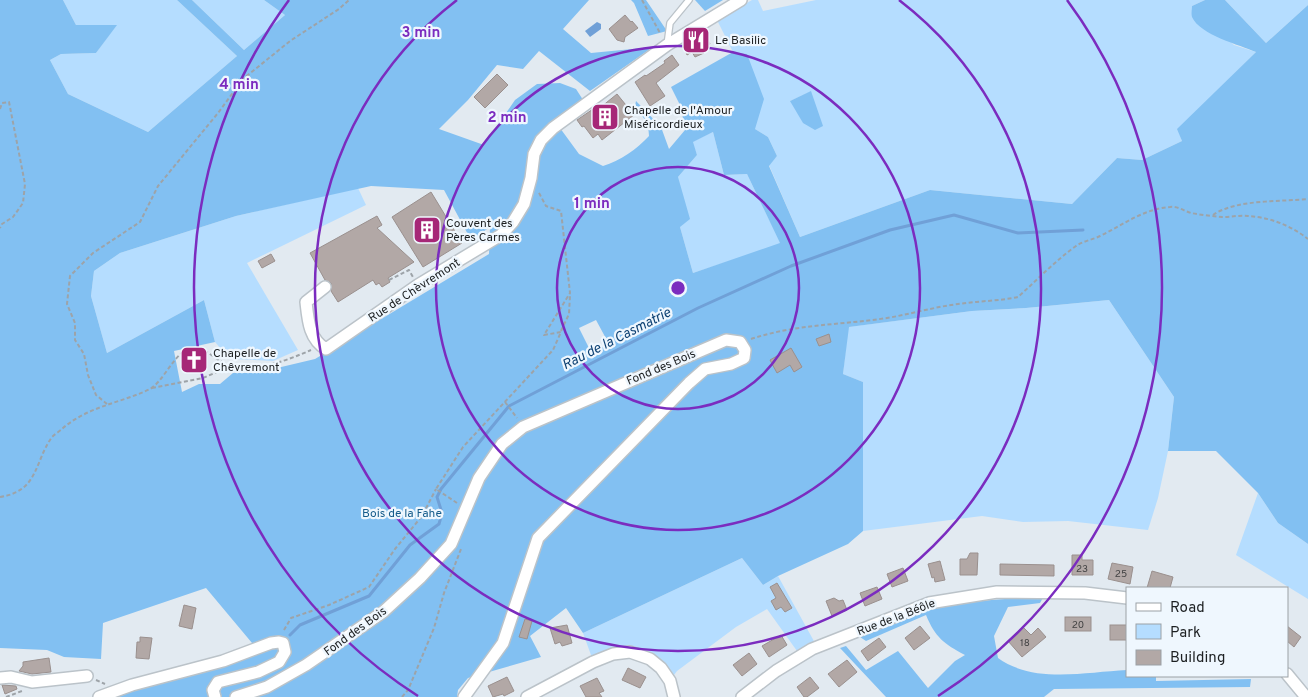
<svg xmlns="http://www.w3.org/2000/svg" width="1308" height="697" font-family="Overpass,sans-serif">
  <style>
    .green { fill: #b5ddff; fill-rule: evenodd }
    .forest { fill: #82c0f2; fill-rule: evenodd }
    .water { fill: #70a0d7 }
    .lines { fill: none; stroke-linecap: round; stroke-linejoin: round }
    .stream { stroke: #70a0d7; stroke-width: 3 }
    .building { fill: #b2a8a6; stroke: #9a908e }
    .lane-casing { stroke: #bbc3c9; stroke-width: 8 }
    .street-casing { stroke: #bbc3c9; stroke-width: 14 }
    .path { stroke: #9da3a8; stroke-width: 2; stroke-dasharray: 4 2.5; stroke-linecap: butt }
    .lane { stroke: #fff; stroke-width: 5.5 }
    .street { stroke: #fff; stroke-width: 11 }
    .ring { fill: none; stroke: #7b2cbf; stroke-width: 2.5 }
    .labels { text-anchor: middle; stroke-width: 4.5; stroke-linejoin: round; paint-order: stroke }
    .number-label { font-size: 10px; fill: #424243 }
    .poi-label { font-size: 12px; fill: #1d2022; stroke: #eff7fe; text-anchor: start }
    .street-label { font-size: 12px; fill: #1d2022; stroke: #eff7fe }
    .park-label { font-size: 12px; fill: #165c8b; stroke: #eff7fe }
    .water-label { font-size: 14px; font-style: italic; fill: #0d4173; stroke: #eff7fe }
    .centre { fill: #7b2cbf; stroke: #eff7fe; stroke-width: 2.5 }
    .ring-label { font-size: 15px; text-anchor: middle; font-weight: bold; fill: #7b2cbf; stroke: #eff7fe; stroke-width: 4.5; stroke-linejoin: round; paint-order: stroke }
  </style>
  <rect width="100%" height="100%" fill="#e2eaf1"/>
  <!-- green -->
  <g class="green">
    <path d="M 63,0 L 177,0 L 237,56 L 148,132 L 68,94 L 50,60 L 61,54 L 96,53 L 116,25 L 76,25 Z"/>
    <path d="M 192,0 L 264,0 L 285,15 L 244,50 Z"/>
    <path d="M 752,0 L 758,0 L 763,11 L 816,0 L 1205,0 L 1192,6 L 1234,45 L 1256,52 L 1178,129 L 1182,141 L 1142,160 L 1117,158 L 1072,204 L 930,190 L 800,237 L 769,165 L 777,156 L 768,137 L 755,129 L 747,54 L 733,52 L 717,20 ZM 810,92 L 814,101 L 790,101 Z"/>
    <path d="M 1225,0 L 1308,0 L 1308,5 L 1266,43 Z"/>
    <path d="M 713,132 L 724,175 L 747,174 L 781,244 L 693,273 L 680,227 L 678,177 L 697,155 L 692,142 Z"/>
    <path d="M 358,188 L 366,205 L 247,263 L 298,350 L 273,361 L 236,359 L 222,350 L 215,342 L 204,300 L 107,353 L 91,296 L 94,271 L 120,253 L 236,216 Z"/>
    <path d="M 1109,300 L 1174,397 L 1168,451 L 1158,498 L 1148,530 L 1068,521 L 1023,522 L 982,516 L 863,531 L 863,382 L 843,374 L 848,327 L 972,311 L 1026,308 Z"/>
    <path d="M 1258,493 L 1278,523 L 1308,544 L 1308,599 L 1236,555 Z"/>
    <path d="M 742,558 L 763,585 L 778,576 L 815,643 L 797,651 L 767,609 L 736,627 L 677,671 L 674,675 C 661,654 634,642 610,649 C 604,651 598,654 592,657 L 591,655 L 583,633 Z"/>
  </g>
  <!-- forest -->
  <g class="forest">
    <path d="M 0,0 L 63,0 L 76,25 L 117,25 L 96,53 L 61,54 L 50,60 L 68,94 L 148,132 L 237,56 L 177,0 L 192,0 L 244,50 L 285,15 L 264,0 L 589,0 L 563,29 L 591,53 L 653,47 L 590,91 L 539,51 L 523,69 L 497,65 L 468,100 L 439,129 L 484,145 L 515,100 L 537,84 L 560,83 L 576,89 L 587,106 L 560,128 L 579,154 L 603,166 C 620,161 637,149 649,136 L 648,124 L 635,106 L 636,101 L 661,127 L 669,149 L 685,130 L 681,107 L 671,87 L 733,52 L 747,54 L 764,99 L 755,129 L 768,137 L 777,156 L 769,166 L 800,237 L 930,190 L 1072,204 L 1117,158 L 1142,160 L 1182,141 L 1177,129 L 1256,52 C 1240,45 1200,35 1192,17 C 1191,14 1192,9 1192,6 L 1205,0 L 1225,0 L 1266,43 L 1308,5 L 1308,544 L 1278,523 L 1258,493 L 1216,451 L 1168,451 L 1174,397 L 1109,300 L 1026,308 L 972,311 L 849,327 L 843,374 L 863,382 L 863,531 L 848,544 L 778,576 L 763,585 L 742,558 L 583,633 L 566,608 L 530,636 L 541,657 L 468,678 L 458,690 L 457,697 L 119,697 L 118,691 L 257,649 L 206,588 L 103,623 L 101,659 L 64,657 L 47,650 L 0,648 ZM 713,132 L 724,175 L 747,174 L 780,243 L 693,273 L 680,227 L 690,219 L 678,177 L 697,155 L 693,142 ZM 371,186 L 444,190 L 471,240 L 490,227 L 489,254 L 315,359 L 256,373 L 233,373 L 220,384 L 199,384 L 182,392 L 174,351 L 215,342 L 204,300 L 107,353 L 91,296 L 94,271 L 120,253 L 236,216 ZM 596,320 L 609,344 L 591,352 L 579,328 Z"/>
    <path d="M 631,0 L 646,0 L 667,31 L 648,36 L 634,3 Z"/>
    <path d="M 695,0 L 723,0 L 705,11 Z"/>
    <path d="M 811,91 L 823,126 L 815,130 L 803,123 L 790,101 Z"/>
    <path d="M 1044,596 L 1040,603 L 1008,607 L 994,636 L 998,658 C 1034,684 1085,672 1127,670 L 1127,676 L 1156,676 L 1156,681 L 1251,679 L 1250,687 L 1054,689 L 1044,697 L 886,697 L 840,648 L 846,646 L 866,670 L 898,651 L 928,688 L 955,661 L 965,655 C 944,644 935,637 926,615 L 866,641 L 860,637 C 871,632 922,616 926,608 L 938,604 Z"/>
  </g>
  <!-- water -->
  <path class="water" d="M 597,22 L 601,24 L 601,29 L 590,37 L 585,31 Z"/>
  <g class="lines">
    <!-- stream -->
    <path class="stream" d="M 290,635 L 300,625 L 369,596 L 410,545 L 439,524 L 442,513 L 437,497 L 441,489 L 509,406 L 698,308 L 791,266 L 890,230 L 954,215 L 1018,233 L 1083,230"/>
  </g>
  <!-- building -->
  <g class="building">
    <path d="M 625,15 L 631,22 L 632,21 L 638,28 L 625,37 L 624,42 L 617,40 L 609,29 Z"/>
    <path d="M 704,32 L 710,44 L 701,48 L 704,53 L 695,57 L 692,52 L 687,55 L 683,44 Z"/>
    <path d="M 672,55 L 679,65 L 656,83 L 665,96 L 650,106 L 635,82 L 645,75 L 646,76 L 665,63 L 664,61 Z"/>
    <path d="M 497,74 L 508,85 L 485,108 L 474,97 Z"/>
    <path d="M 617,94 L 634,115 L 602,140 L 598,134 L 593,138 L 584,126 L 582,127 L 577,120 L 599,105 L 601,107 Z"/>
    <path d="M 431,192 L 462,243 L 423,267 L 392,217 Z"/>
    <path d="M 377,216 L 382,225 L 377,228 L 414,262 L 388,278 L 390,282 L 382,287 L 379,283 L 376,285 L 373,280 L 338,302 L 331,291 L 331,283 L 325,280 L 310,253 Z"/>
    <path d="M 271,254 L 275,261 L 262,268 L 258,261 Z"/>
    <path d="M 829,334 L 831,342 L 819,346 L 816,339 Z"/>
    <path d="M 791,348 L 802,367 L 794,372 L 790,365 L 777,373 L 770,360 Z"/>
    <path d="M 193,351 L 203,363 L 200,370 L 191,369 L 186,354 Z"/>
    <path d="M 970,553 L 978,553 L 977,575 L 960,575 L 960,559 L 967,559 Z"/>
    <path d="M 1072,555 L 1082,555 L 1082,560 L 1093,560 L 1093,575 L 1072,575 Z"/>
    <path d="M 940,561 L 945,580 L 935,582 L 934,577 L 932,578 L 928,564 Z"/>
    <path d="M 1112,563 L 1133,567 L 1130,584 L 1108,579 Z"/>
    <path d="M 1000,564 L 1054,565 L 1054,576 L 1000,575 Z"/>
    <path d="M 903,568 L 908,581 L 892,587 L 887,574 Z"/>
    <path d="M 1152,571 L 1173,577 L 1170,588 L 1147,588 Z"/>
    <path d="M 777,583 L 792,608 L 785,612 L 781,607 L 776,610 L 771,601 L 776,598 L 770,587 Z"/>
    <path d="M 877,587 L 882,599 L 865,606 L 860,593 Z"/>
    <path d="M 834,598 L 839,601 L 843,600 L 847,610 L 832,616 L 826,601 Z"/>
    <path d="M 184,605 L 196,608 L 192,629 L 179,626 Z"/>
    <rect x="1065" y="617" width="26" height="14"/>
    <path d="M 525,619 L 532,621 L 527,639 L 519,637 Z"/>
    <path d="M 567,625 L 572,643 L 562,646 L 560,642 L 555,644 L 550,628 Z"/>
    <rect x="1110" y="625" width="17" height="15"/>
    <path d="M 920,626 L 930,638 L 914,650 L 905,638 Z"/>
    <path d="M 1287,626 L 1301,637 L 1294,647 L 1287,641 Z"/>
    <path d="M 1023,627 L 1031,635 L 1038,628 L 1046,637 L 1022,657 L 1008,641 Z"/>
    <path d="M 781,635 L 787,645 L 769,657 L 762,646 Z"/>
    <path d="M 140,637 L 152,638 L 149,659 L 136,658 L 137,642 L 140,642 Z"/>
    <path d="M 879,638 L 886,647 L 868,661 L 861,651 Z"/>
    <path d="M 749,653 L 757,664 L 742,676 L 733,665 Z"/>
    <path d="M 49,658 L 51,672 L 32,674 L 19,671 L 23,666 L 23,662 Z"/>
    <path d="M 847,660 L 857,672 L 839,687 L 828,674 Z"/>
    <path d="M 628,668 L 646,677 L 640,688 L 622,680 Z"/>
    <path d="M 507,677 L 514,691 L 504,696 L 503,694 L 493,697 L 488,686 Z"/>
    <path d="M 810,677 L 819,688 L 807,697 L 804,697 L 797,687 Z"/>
    <path d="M 597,678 L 604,691 L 599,693 L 602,697 L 586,697 L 580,686 Z"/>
    <path d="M 2,685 L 16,686 L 17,689 L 5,694 Z"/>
  </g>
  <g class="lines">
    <defs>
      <path id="lane" d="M 667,45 L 670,23 L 689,0"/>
      <g id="street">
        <path d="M 325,287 L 306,302 C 308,320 309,339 326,349 L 418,285 L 501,235 L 513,222 L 524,204 L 531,178 L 534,154 L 541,140 L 553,128 L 667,45 L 741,0"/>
        <path d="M 1287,674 L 1306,697"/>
        <path d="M 0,678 L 11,677 L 32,682 L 87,676"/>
        <path d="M 99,697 L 132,685 L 223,661 L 271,643 L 279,642 L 283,643 L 285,652 L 279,662 L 258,672 L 218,682 L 213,690 L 215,697"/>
        <path d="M 236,697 L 267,687 L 306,665 L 383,612 L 420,578 L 451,544 L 479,478 L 502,444 L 523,427 L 726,340 L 740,342 L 745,350 L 744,358 L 731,364 L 705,369 L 689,383 L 538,538 L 503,643 L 464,697"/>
        <path d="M 527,697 L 593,662 L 613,654 L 630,652 L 650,659 L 661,668 L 670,681 L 674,697"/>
        <path d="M 742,697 L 776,671 L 812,649 L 929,603 L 997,592 L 1085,593 L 1127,598"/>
      </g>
    </defs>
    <!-- lane casing -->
    <use href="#lane" class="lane-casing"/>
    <!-- street casing -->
    <use href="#street" class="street-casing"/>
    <!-- path -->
    <g class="path">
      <path d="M 642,0 L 660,33"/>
      <path d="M 0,109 L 2,103 L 9,102 L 25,184 L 23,203 L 13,217 L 2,224 L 0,228"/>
      <path d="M 1213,215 C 1236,199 1280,202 1308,199"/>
      <path d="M 389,280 L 409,270 L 413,277"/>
      <path d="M 561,331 L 569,314 L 570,295"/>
      <path d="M 751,339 C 796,324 841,325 887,318 C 911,314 934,307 958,304 C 978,301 999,301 1018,297 C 1037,280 1055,261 1076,246 C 1083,241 1092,240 1100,236 C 1123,225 1143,209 1170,207 C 1178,206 1184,211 1191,213 C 1201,215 1212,216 1222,217 C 1231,217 1240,215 1248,216 C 1269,217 1292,226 1308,239"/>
      <path d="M 152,388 L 203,378 L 231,366"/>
      <path d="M 505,402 L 517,418"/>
      <path d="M 107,404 L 96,395 L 88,375 L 84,354 L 75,340 L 75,323 L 67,304 L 70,276 L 93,253 L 140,222 L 158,186 L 218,113 L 243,79 L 290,41 L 339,9 L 349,0"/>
      <path d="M 0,497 C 39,491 34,462 52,437 C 55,434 60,431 63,428 C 89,406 121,403 150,389 C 162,382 171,361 183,352 C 199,339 215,361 230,366 C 234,367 238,367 242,367 C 267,368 288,360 311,350"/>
      <path d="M 457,503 L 436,489 L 463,447 L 553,350 L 561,332 L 544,335 L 570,293 L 561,211 L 546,206 L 538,191"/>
      <path d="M 284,630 L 291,618 L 329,605 L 369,587 L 395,549 L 422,516 L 436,489"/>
      <path d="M 96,680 L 105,684"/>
      <path d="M 6,697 L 22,691"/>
      <path d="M 402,697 L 408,690 L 434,628 L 444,593 L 461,549"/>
    </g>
    <!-- lane -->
    <use href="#lane" class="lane"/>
    <!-- street -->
    <use href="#street" class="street"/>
  </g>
  <!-- distance rings -->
  <g class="ring">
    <circle cx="678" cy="288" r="121"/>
    <circle cx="678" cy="288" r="242"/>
    <path d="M899 0A363 363 0 1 1 457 0"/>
    <path d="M418 696A484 484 0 0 1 289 0M1067 0A484 484 0 0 1 938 696"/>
  </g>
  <!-- icons -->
  <defs>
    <symbol id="restaurant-square" viewBox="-11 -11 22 22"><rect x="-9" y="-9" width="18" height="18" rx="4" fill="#a62777" stroke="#eff7fe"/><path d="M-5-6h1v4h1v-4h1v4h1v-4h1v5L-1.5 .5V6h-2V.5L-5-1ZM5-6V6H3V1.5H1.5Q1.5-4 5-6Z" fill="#fff"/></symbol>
    <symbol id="building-square" viewBox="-11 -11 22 22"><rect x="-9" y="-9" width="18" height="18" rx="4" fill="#a62777" stroke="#eff7fe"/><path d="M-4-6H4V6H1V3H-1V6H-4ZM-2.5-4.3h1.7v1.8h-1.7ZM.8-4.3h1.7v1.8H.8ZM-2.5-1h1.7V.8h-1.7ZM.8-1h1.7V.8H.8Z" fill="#fff"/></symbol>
    <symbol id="church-square" viewBox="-11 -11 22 22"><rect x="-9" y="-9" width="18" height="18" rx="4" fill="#a62777" stroke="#eff7fe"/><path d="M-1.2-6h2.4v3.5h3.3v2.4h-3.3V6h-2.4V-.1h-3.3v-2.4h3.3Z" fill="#fff"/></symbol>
  </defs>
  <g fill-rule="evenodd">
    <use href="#restaurant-square" x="680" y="24" width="32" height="32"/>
    <use href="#building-square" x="589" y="101" width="32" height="32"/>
    <use href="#building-square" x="411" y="214" width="32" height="32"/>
    <use href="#church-square" x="178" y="344" width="32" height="32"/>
  </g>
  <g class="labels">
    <!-- number labels -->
    <g class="number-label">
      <text x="1082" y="572">23</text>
      <text x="1121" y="577">25</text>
      <text x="1078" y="628">20</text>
      <text x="1025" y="646">18</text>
    </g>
    <!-- poi labels -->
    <g class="poi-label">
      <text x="715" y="44">Le Basilic</text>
      <text x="624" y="114">Chapelle de l'Amour<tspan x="624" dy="14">Miséricordieux</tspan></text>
      <text x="446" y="227">Couvent des<tspan x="446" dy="14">Pères Carmes</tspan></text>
      <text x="213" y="357">Chapelle de<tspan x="213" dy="14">Chêvremont</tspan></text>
    </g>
    <!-- street labels -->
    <g class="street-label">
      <text transform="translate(414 290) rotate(-33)" y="4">Rue de Chèvremont</text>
      <text transform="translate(661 367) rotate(-23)" y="4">Fond des Bois</text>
      <text transform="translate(896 617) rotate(-21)" y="4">Rue de la Béôle</text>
      <text transform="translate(355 631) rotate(-36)" y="4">Fond des Bois</text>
    </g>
    <!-- park labels -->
    <g class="park-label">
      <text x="402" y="517">Bois de la Fahe</text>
    </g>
    <!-- water labels -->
    <g class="water-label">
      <text transform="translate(616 338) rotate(-27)" y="5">Rau de la Casmatrie</text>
    </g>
  </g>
  <circle cx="678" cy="288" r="8" class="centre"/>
  <g class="ring-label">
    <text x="421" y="37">3 min</text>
    <text x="239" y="89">4 min</text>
    <text x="507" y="122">2 min</text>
    <text x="592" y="208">1 min</text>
  </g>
  <!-- legend -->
  <rect x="1126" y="587" width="162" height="90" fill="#eff7fe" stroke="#9ba1a6"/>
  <rect x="1136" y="603" width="25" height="8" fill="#ffffff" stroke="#9ba1a6"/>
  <text x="1170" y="612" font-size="15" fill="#1d2022">Road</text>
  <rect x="1136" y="624" width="25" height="15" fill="#b5ddff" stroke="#9ba1a6"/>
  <text x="1170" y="637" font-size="15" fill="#1d2022">Park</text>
  <rect x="1136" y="650" width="25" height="15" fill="#b2a8a6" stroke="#9ba1a6"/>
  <text x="1170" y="662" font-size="15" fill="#1d2022">Building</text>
</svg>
